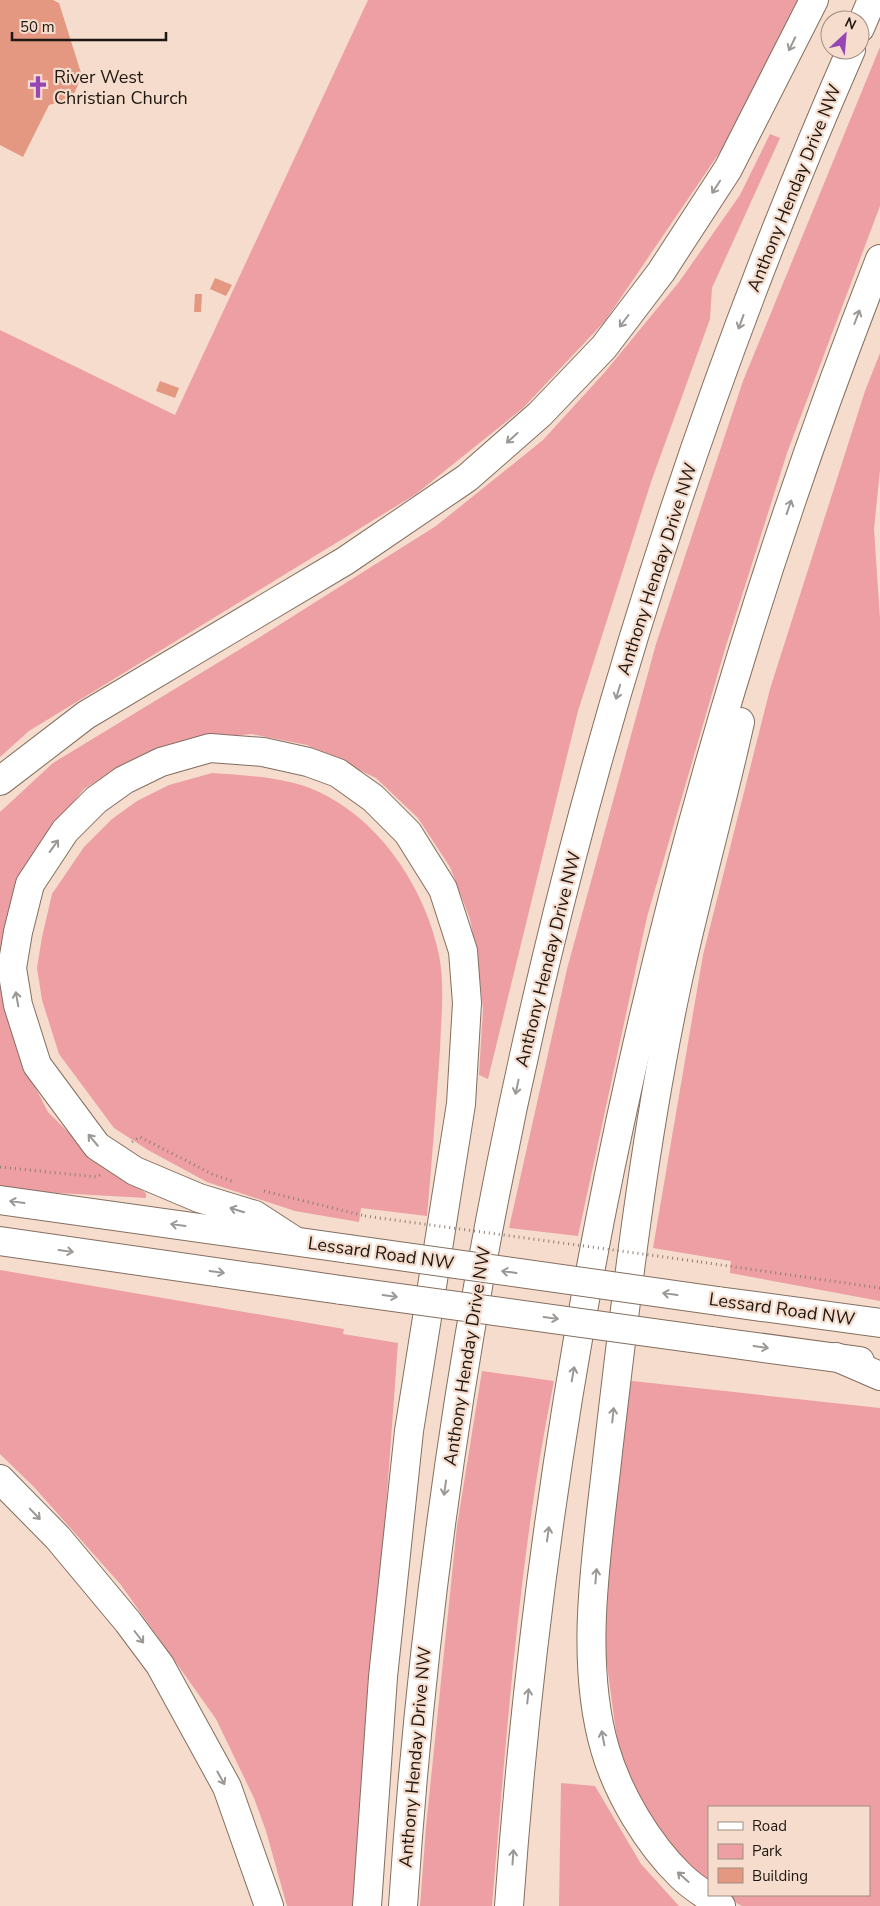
<svg xmlns="http://www.w3.org/2000/svg" width="880" height="1906" font-family="'Nunito Sans',sans-serif">
  <style>
    .green { fill: #ed9fa3 }
    .building { fill: #e49882 }
    .lines { fill: none; stroke-linecap: round; stroke-linejoin: round }
    .secondary-casing { stroke: #846f60; stroke-width: 30 }
    .motorway-casing { stroke: #846f60; stroke-width: 30 }
    .path { stroke: #8f7f73; stroke-width: 3; stroke-dasharray: 1 4; stroke-linecap: butt }
    .secondary { stroke: #fff; stroke-width: 28 }
    .motorway { stroke: #fff; stroke-width: 28 }
    .secondary-bridge-casing { stroke: #846f60; stroke-width: 30; stroke-linecap: butt }
    .path-bridge { stroke: #8f7f73; stroke-width: 3; stroke-dasharray: 1 4; stroke-linecap: butt }
    .secondary-bridge { stroke: #fff; stroke-width: 28 }
    .oneway { stroke: #9a9794 }
    .labels { text-anchor: middle; stroke-width: 4.5; stroke-linejoin: round; paint-order: stroke }
    .poi-label { font-size: 18px; fill: #1f1711; stroke: #f5dccc; text-anchor: start }
    .street-label { font-size: 18px; fill: #1f1711; stroke: #f5dccc }
  </style>
  <rect width="100%" height="100%" fill="#f5dccc"/>
  <!-- green -->
  <g class="green">
    <path d="M 368,0 L 798,0 L 726,143 L 605,321 L 523,408 L 416,494 L 29,731 L 0,757 L 0,330 L 175,415 Z"/>
    <path d="M 880,47 L 880,206 L 787,453 L 725,649 L 647,917 L 578,1236 L 509,1228 L 567,969 L 656,644 L 743,381 Z"/>
    <path d="M 770,134 L 780,138 L 712,288 L 710,319 L 651,482 L 578,711 L 488,1079 L 479,1075 L 483,1009 L 478,961 L 470,919 L 450,867 L 418,818 L 376,778 L 307,745 L 252,734 L 181,741 L 123,764 L 84,789 L 47,834 L 5,1004 L 19,1056 L 48,1112 L 98,1162 L 146,1193 L 146,1198 L 40,1192 L 0,1186 L 0,812 L 53,763 L 260,637 L 436,526 L 543,440 L 605,372 L 679,282 L 740,195 Z"/>
    <path d="M 880,353 L 880,470 L 874,529 L 880,619 L 880,1301 L 730,1273 L 731,1261 L 653,1248 L 703,955 L 770,689 L 865,391 Z"/>
    <path d="M 212,773 C 250,776 293,777 327,796 C 385,827 426,892 439,955 C 445,986 441,1019 440,1050 C 436,1105 432,1161 427,1216 L 361,1208 L 359,1222 L 295,1211 L 207,1182 L 148,1150 L 114,1128 L 59,1054 L 42,1000 L 37,968 L 42,937 L 52,894 L 84,847 L 112,819 L 137,801 L 169,785 Z"/>
    <path d="M 0,1270 L 344,1329 L 343,1334 L 398,1343 L 357,1906 L 287,1906 L 266,1831 L 254,1798 L 216,1719 L 121,1585 L 34,1487 L 0,1454 Z"/>
    <path d="M 482,1371 L 554,1381 C 519,1554 507,1731 492,1906 L 420,1906 L 426,1827 L 457,1526 Z"/>
    <path d="M 623,1380 L 880,1408 L 880,1906 L 742,1906 L 722,1895 L 869,1895 L 869,1807 L 709,1807 L 709,1885 L 690,1871 L 627,1785 L 616,1732 L 605,1650 L 609,1548 Z"/>
    <path d="M 561,1783 L 595,1786 L 641,1864 L 679,1906 L 559,1906 Z"/>
  </g>
  <!-- building -->
  <g class="building">
    <path d="M 0,0 L 53,0 L 59,3 L 82,76 L 72,98 L 49,105 L 23,157 L 0,145 Z"/>
    <path d="M 215,278 L 232,285 L 226,296 L 210,289 Z"/>
    <path d="M 195,294 L 202,294 L 201,312 L 194,312 Z"/>
    <path d="M 160,381 L 179,388 L 175,398 L 156,391 Z"/>
  </g>
  <g class="lines">
    <defs>
      <g id="secondary">
        <path d="M 0,1200 L 349,1249"/>
        <path d="M 0,1241 L 341,1290"/>
        <path d="M 718,1301 L 880,1323"/>
        <path d="M 712,1341 L 860,1361"/>
      </g>
      <g id="motorway">
        <path d="M 860,28 L 872,0"/>
        <path d="M 0,781 L 86,715 L 345,561 L 467,478 L 540,414 L 604,347 L 661,272 L 728,169 L 814,0"/>
        <path d="M 295,1241 L 255,1215 L 199,1198 L 135,1171 L 97,1146 L 37,1065 L 18,1005 L 12,968 L 18,932 L 30,884 L 65,831 L 96,800 L 124,780 L 161,762 L 210,748 L 263,752 L 308,762 L 338,773 L 373,798 L 408,833 L 443,889 L 463,951 L 467,1003 L 461,1104 L 409,1431 L 383,1677 L 367,1906"/>
        <path d="M 836,1357 L 880,1376"/>
        <path d="M 0,1479 L 58,1538 L 128,1622 L 160,1665 L 227,1787 L 269,1906"/>
        <path d="M 403,1906 C 445,1268 594,636 851,50"/>
        <path d="M 509,1906 C 549,1341 673,786 880,259"/>
        <path d="M 721,1906 C 708,1896 693,1888 681,1876 C 648,1844 618,1794 605,1749 C 578,1656 598,1547 608,1452 C 626,1297 644,1141 676,989 C 695,900 720,812 740,722"/>
      </g>
    </defs>
    <!-- secondary casing -->
    <use href="#secondary" class="secondary-casing"/>
    <!-- motorway casing -->
    <use href="#motorway" class="motorway-casing"/>
    <!-- path -->
    <g class="path">
      <path d="M 132,1142 L 140,1137 L 212,1174 L 234,1182"/>
      <path d="M 0,1167 L 97,1177 L 100,1175"/>
      <path d="M 264,1191 L 365,1216"/>
      <path d="M 701,1262 L 880,1288"/>
    </g>
    <!-- secondary -->
    <use href="#secondary" class="secondary"/>
    <!-- motorway -->
    <use href="#motorway" class="motorway"/>
    <defs>
      <g id="secondary-bridge">
        <path d="M 349,1249 L 718,1301"/>
        <path d="M 341,1290 L 712,1341"/>
      </g>
    </defs>
    <!-- secondary-bridge casing -->
    <use href="#secondary-bridge" class="secondary-bridge-casing"/>
    <!-- path-bridge -->
    <path class="path-bridge" d="M 365,1216 L 701,1262"/>
    <!-- secondary-bridge -->
    <use href="#secondary-bridge" class="secondary-bridge"/>
  </g>
  <!-- one-way arrows -->
  <defs><path id="oneway-shaft" d="M-6 0H5M1.5-3L5.5 0L1.5 3" fill="none" stroke-width="1.6" stroke-linecap="round" stroke-linejoin="round" transform="scale(1.25)"/></defs>
  <g class="oneway">
    <use href="#oneway-shaft" transform="translate(792 44) rotate(116)"/>
    <use href="#oneway-shaft" transform="translate(716 187) rotate(123)"/>
    <use href="#oneway-shaft" transform="translate(857 317) rotate(-69)"/>
    <use href="#oneway-shaft" transform="translate(624 321) rotate(127)"/>
    <use href="#oneway-shaft" transform="translate(741 322) rotate(110)"/>
    <use href="#oneway-shaft" transform="translate(512 438) rotate(138)"/>
    <use href="#oneway-shaft" transform="translate(789 507) rotate(-71)"/>
    <use href="#oneway-shaft" transform="translate(618 692) rotate(107)"/>
    <use href="#oneway-shaft" transform="translate(54 846) rotate(-54)"/>
    <use href="#oneway-shaft" transform="translate(17 999) rotate(-100)"/>
    <use href="#oneway-shaft" transform="translate(517 1087) rotate(102)"/>
    <use href="#oneway-shaft" transform="translate(93 1140) rotate(-130)"/>
    <use href="#oneway-shaft" transform="translate(17 1202) rotate(-172)"/>
    <use href="#oneway-shaft" transform="translate(237 1210) rotate(-163)"/>
    <use href="#oneway-shaft" transform="translate(178 1225) rotate(-172)"/>
    <use href="#oneway-shaft" transform="translate(66 1251) rotate(8)"/>
    <use href="#oneway-shaft" transform="translate(217 1272) rotate(8)"/>
    <use href="#oneway-shaft" transform="translate(509 1272) rotate(-172)"/>
    <use href="#oneway-shaft" transform="translate(670 1294) rotate(-172)"/>
    <use href="#oneway-shaft" transform="translate(390 1296) rotate(8)"/>
    <use href="#oneway-shaft" transform="translate(551 1318) rotate(8)"/>
    <use href="#oneway-shaft" transform="translate(761 1347) rotate(8)"/>
    <use href="#oneway-shaft" transform="translate(573 1374) rotate(-80)"/>
    <use href="#oneway-shaft" transform="translate(613 1415) rotate(-84)"/>
    <use href="#oneway-shaft" transform="translate(445 1488) rotate(98)"/>
    <use href="#oneway-shaft" transform="translate(35 1514) rotate(46)"/>
    <use href="#oneway-shaft" transform="translate(548 1534) rotate(-82)"/>
    <use href="#oneway-shaft" transform="translate(596 1576) rotate(-85)"/>
    <use href="#oneway-shaft" transform="translate(139 1637) rotate(53)"/>
    <use href="#oneway-shaft" transform="translate(528 1696) rotate(-84)"/>
    <use href="#oneway-shaft" transform="translate(603 1738) rotate(-101)"/>
    <use href="#oneway-shaft" transform="translate(221 1778) rotate(61)"/>
    <use href="#oneway-shaft" transform="translate(513 1857) rotate(-86)"/>
    <use href="#oneway-shaft" transform="translate(683 1877) rotate(-138)"/>
  </g>
  <!-- icons -->
  <defs>
    <symbol id="church-bare" viewBox="-9 -9 18 18"><path d="M-1.2-6h2.4v3.5h3.3v2.4h-3.3V6h-2.4V-.1h-3.3v-2.4h3.3Z" fill="#9746b6" stroke="#f5dccc" stroke-width="2.5" paint-order="stroke"/></symbol>
  </defs>
  <g fill-rule="evenodd">
    <use href="#church-bare" x="22" y="71" width="32" height="32"/>
  </g>
  <g class="labels">
    <!-- poi labels -->
    <g class="poi-label">
      <text x="54" y="83">River West<tspan x="54" dy="21">Christian Church</tspan></text>
    </g>
    <!-- street labels -->
    <g class="street-label">
      <text transform="translate(794 188) rotate(-68)" y="6">Anthony Henday Drive NW</text>
      <text transform="translate(657 569) rotate(-72)" y="6">Anthony Henday Drive NW</text>
      <text transform="translate(548 959) rotate(-76)" y="6">Anthony Henday Drive NW</text>
      <text transform="translate(381 1253) rotate(8)" y="6">Lessard Road NW</text>
      <text transform="translate(782 1309) rotate(8)" y="6">Lessard Road NW</text>
      <text transform="translate(467 1356) rotate(-81)" y="6">Anthony Henday Drive NW</text>
      <text transform="translate(415 1757) rotate(-85)" y="6">Anthony Henday Drive NW</text>
    </g>
  </g>
  <!-- legend -->
  <rect x="708" y="1806" width="162" height="90" fill="#f5dccc" stroke="#9f8d81"/>
  <rect x="718" y="1822" width="25" height="8" fill="#ffffff" stroke="#9f8d81"/>
  <text x="752" y="1831" font-size="15" fill="#1f1711">Road</text>
  <rect x="718" y="1844" width="25" height="15" fill="#ed9fa3" stroke="#9f8d81"/>
  <text x="752" y="1856" font-size="15" fill="#1f1711">Park</text>
  <rect x="718" y="1868" width="25" height="15" fill="#e49882" stroke="#9f8d81"/>
  <text x="752" y="1881" font-size="15" fill="#1f1711">Building</text>
  <!-- north arrow -->
  <g transform="translate(845 35) rotate(26)"><circle r="24" fill="#f5dccc" stroke="#9f8d81"/>
  <path d="M0-4L9 19L0 12L-9 19Z" fill="#9746b6"/>
  <text y="-8" font-size="14" font-weight="bold" text-anchor="middle" fill="#1f1711">N</text>
  </g>
  <!-- scale -->
  <path d="M12 32v8h154v-8" fill="none" stroke="#1f1711" stroke-width="2.5"/>
  <text x="20" y="32" font-size="15" fill="#1f1711" stroke="#f5dccc" stroke-width="4" paint-order="stroke">50 m</text>
</svg>
